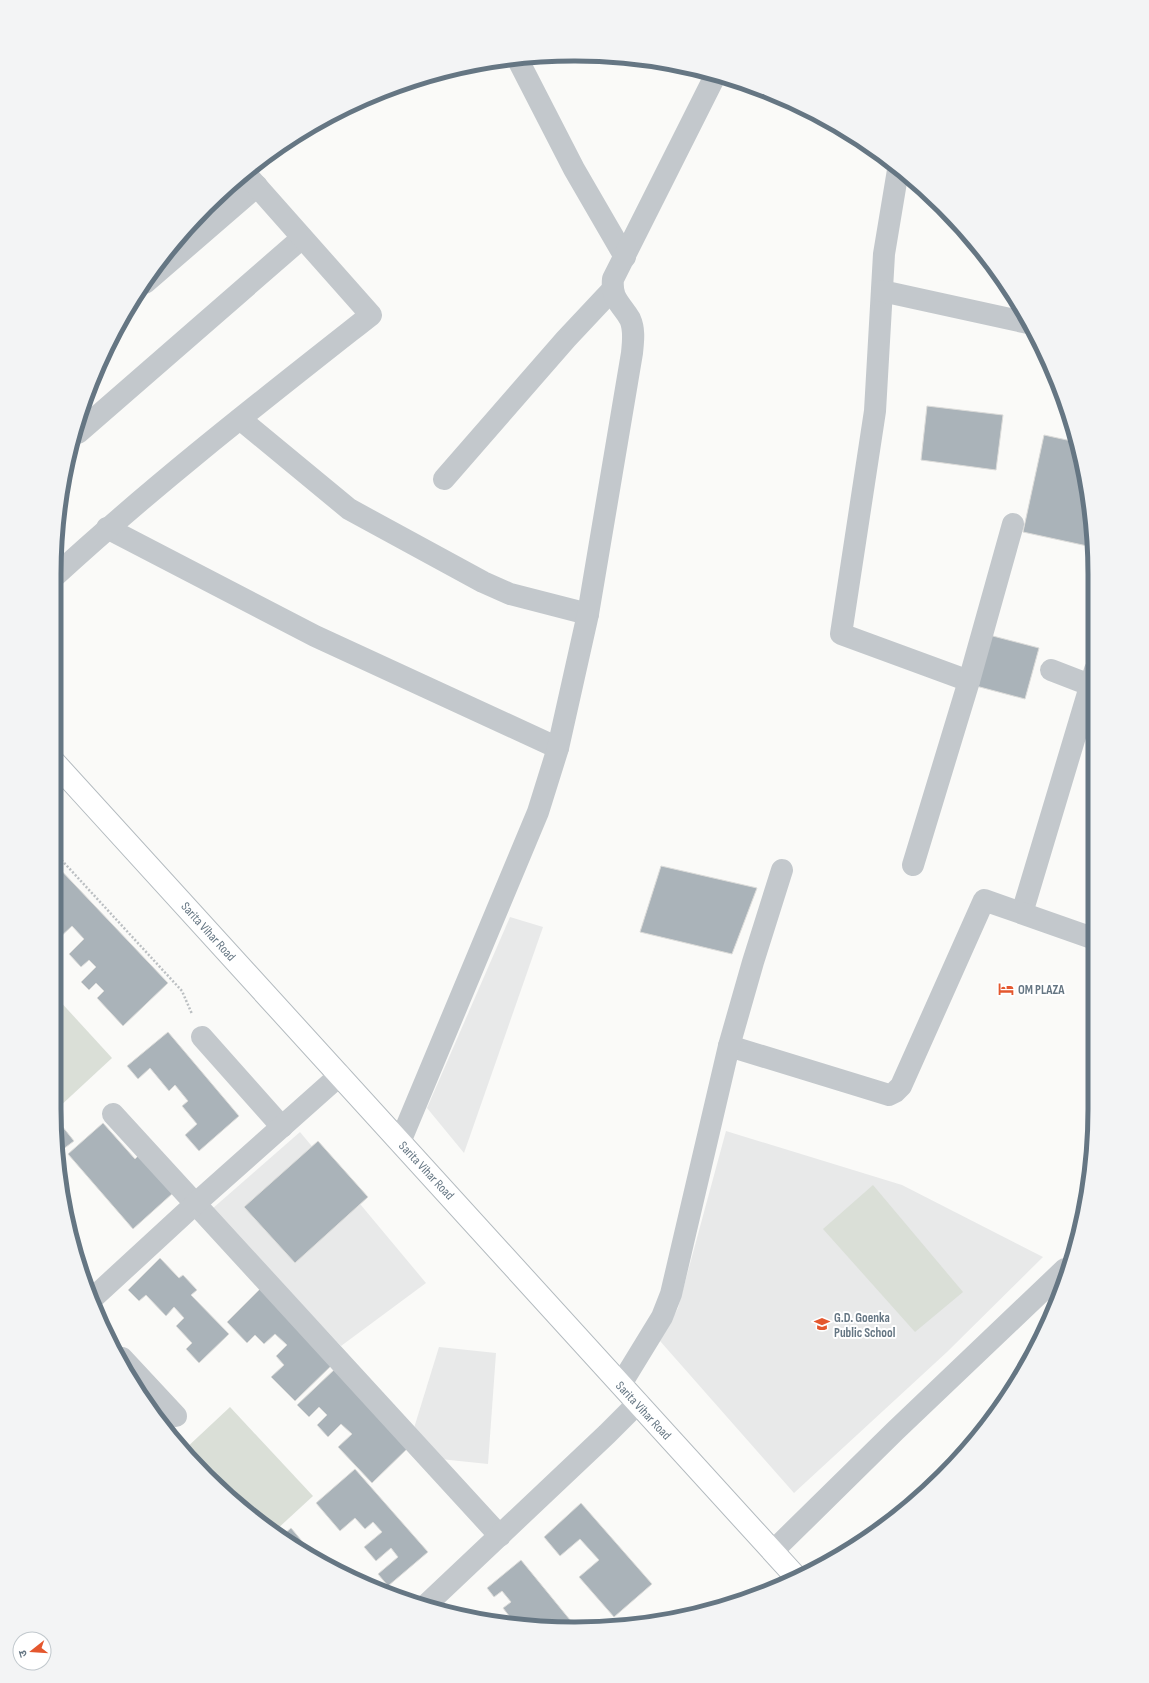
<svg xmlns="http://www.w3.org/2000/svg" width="1149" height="1683" font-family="'Sofia Sans Condensed','Noto Sans Devanagari',sans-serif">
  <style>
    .built { fill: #e8e9e9 }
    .green { fill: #dadfd7 }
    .building { fill: #aab3b9; stroke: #dcdcda }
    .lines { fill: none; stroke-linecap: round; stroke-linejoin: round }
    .secondary-casing { stroke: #b3babf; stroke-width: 24 }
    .path { stroke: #bbbfc2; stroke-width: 2.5; stroke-dasharray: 2 2; stroke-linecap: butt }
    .street { stroke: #c3c8cc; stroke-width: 22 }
    .secondary { stroke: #fff; stroke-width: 22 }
    .labels { text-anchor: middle; stroke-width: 4; stroke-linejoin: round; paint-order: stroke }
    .street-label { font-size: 13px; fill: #657683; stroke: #fff }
    .poi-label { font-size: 13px; font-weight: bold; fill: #657683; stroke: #fff; text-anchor: start }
    .rim { fill: none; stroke: #657683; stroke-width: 5 }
  </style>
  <rect width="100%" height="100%" fill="#fafaf8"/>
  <!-- built -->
  <g class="built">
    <path d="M 510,917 L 543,927 L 464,1153 L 427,1108 Z"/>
    <path d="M 726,1131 L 902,1185 L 1043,1257 L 947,1352 L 794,1493 L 660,1341 L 678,1308 Z"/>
    <path d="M 300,1132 L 426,1283 L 341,1346 L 212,1209 Z"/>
    <path d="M 439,1347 L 496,1353 L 488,1464 L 440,1459 L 414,1428 Z"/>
  </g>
  <!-- green -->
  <g class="green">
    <path d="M 57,998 L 112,1058 L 58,1108 Z"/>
    <path d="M 873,1185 L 963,1292 L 915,1332 L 823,1229 Z"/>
    <path d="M 230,1407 L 313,1496 L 275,1531 L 257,1521 L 183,1451 Z"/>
  </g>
  <!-- building -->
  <g class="building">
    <path d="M 927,406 L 1003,415 L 996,470 L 921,460 Z"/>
    <path d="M 1044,435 L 1076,442 L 1085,473 L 1092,547 L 1023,532 Z"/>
    <path d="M 989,635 L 1039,648 L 1025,699 L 976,686 Z"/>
    <path d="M 56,865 L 168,983 L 123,1026 L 97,998 L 104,991 L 96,983 L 89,990 L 81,982 L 96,967 L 89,960 L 81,967 L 69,954 L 84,939 L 72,926 L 57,940 Z"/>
    <path d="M 661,866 L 757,888 L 732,954 L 640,932 Z"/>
    <path d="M 168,1032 L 239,1116 L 199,1151 L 185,1135 L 197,1124 L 182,1106 L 188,1101 L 175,1085 L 169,1091 L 150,1068 L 138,1079 L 127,1066 Z"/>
    <path d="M 58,1121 L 74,1141 L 58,1153 Z"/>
    <path d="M 103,1123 L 135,1159 L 139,1155 L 173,1193 L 133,1229 L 68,1154 Z"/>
    <path d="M 318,1141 L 368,1197 L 295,1263 L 244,1207 Z"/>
    <path d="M 160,1258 L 179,1278 L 183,1275 L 197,1290 L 191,1295 L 229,1334 L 199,1363 L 186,1349 L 192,1343 L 176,1326 L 184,1318 L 174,1307 L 166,1316 L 146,1295 L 139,1301 L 128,1290 Z"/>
    <path d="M 260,1289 L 334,1363 L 295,1401 L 271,1377 L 284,1365 L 276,1356 L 287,1345 L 275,1334 L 264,1344 L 255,1335 L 247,1343 L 227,1322 Z"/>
    <path d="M 336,1368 L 410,1446 L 372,1483 L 338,1447 L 352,1434 L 341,1424 L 328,1437 L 317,1425 L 327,1415 L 319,1407 L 309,1417 L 297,1405 Z"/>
    <path d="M 134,1381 L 160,1411 L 155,1416 L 142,1398 Z"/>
    <path d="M 355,1469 L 428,1552 L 388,1586 L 378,1574 L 398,1557 L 391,1548 L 376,1561 L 364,1547 L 382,1532 L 373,1522 L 365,1529 L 355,1518 L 340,1531 L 316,1503 Z"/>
    <path d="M 581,1503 L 652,1584 L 614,1617 L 579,1577 L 599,1560 L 580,1539 L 560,1556 L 544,1537 Z"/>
    <path d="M 291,1528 L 312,1553 L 282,1536 Z"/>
    <path d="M 521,1560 L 575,1626 L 540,1628 L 516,1625 L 503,1608 L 511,1602 L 502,1591 L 494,1597 L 487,1588 Z"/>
  </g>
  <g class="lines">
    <defs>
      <path id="secondary" d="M 55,763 L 797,1578"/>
    </defs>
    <!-- secondary casing -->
    <use href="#secondary" class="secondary-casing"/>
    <!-- path -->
    <path class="path" d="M 56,854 L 182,991 L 192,1014"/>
    <!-- street -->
    <g class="street">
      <path d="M 518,60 L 574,169 L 625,257"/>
      <path d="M 898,170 L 884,254 L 875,411 L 841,634 L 969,681"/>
      <path d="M 145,283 L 257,186"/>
      <path d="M 882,291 L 1028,323"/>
      <path d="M 240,419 L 349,509 L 483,582 L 510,594 L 588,614"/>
      <path d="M 78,433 L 302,238"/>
      <path d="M 444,479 L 566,339 L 612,290"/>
      <path d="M 107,528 L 315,636 L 558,748"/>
      <path d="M 54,577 C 155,484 263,400 371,315 L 246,174"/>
      <path d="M 1051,670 L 1095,687"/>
      <path d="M 913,865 L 969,681 L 1013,524"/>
      <path d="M 1022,913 L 1095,670"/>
      <path d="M 202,1037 L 282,1127"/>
      <path d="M 729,1046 L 889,1095 L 895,1092 L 901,1086 L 984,900 L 1095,939"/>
      <path d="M 113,1114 L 500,1536"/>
      <path d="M 400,1142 L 538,812 L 558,748 L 588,614 L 632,353 C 633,342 635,330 630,319 C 621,303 611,300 613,279 L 715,76"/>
      <path d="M 93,1298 L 195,1204 L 340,1075"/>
      <path d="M 122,1358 L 176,1416"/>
      <path d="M 621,1384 L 662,1317 L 671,1294 L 729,1046 L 753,962 L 782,870"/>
      <path d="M 773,1551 L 895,1431 L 1065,1269"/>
      <path d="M 426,1605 L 607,1434 L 638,1403"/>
    </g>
    <!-- secondary -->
    <use href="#secondary" class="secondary"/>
  </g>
  <!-- icons -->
  <defs>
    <symbol id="hotel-bare" viewBox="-9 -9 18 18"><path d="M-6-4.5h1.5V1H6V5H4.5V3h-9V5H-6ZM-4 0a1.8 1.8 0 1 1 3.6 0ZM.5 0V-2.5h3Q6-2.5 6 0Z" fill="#e4572e" stroke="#fff" stroke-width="2.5" paint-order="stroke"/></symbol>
    <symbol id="school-bare" viewBox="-9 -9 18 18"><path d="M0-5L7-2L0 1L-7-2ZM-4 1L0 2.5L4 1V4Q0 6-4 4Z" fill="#e4572e" stroke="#fff" stroke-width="2.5" paint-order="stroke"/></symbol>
  </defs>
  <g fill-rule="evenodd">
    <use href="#hotel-bare" x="995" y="978" width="22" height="22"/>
    <use href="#school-bare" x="811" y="1313" width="22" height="22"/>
  </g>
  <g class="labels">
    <!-- street labels -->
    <g class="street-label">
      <text transform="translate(209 931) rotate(48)" y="5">Sarita Vihar Road</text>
      <text transform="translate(427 1170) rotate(47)" y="5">Sarita Vihar Road</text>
      <text transform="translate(644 1410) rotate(47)" y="5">Sarita Vihar Road</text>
    </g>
    <!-- poi labels -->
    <g class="poi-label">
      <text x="1018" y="994">OM PLAZA</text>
      <text x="834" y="1322">G.D. Goenka<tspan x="834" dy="15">Public School</tspan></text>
    </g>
  </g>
  <!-- crop -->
  <path d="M0 0H1149V1683H0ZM574 61H575A513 513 0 0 1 1088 574V1109A513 513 0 0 1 575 1622H574A513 513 0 0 1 61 1109V574A513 513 0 0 1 574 61Z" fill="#f3f4f5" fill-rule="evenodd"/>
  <path class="rim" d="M574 61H575A513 513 0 0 1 1088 574V1109A513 513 0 0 1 575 1622H574A513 513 0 0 1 61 1109V574A513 513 0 0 1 574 61Z"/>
  <!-- north arrow -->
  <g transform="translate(32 1651) rotate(253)"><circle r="19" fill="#ffffff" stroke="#c1c8cd"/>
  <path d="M0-3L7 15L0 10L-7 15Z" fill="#e4572e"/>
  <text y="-6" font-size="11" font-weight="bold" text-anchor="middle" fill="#657683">उ</text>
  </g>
</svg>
